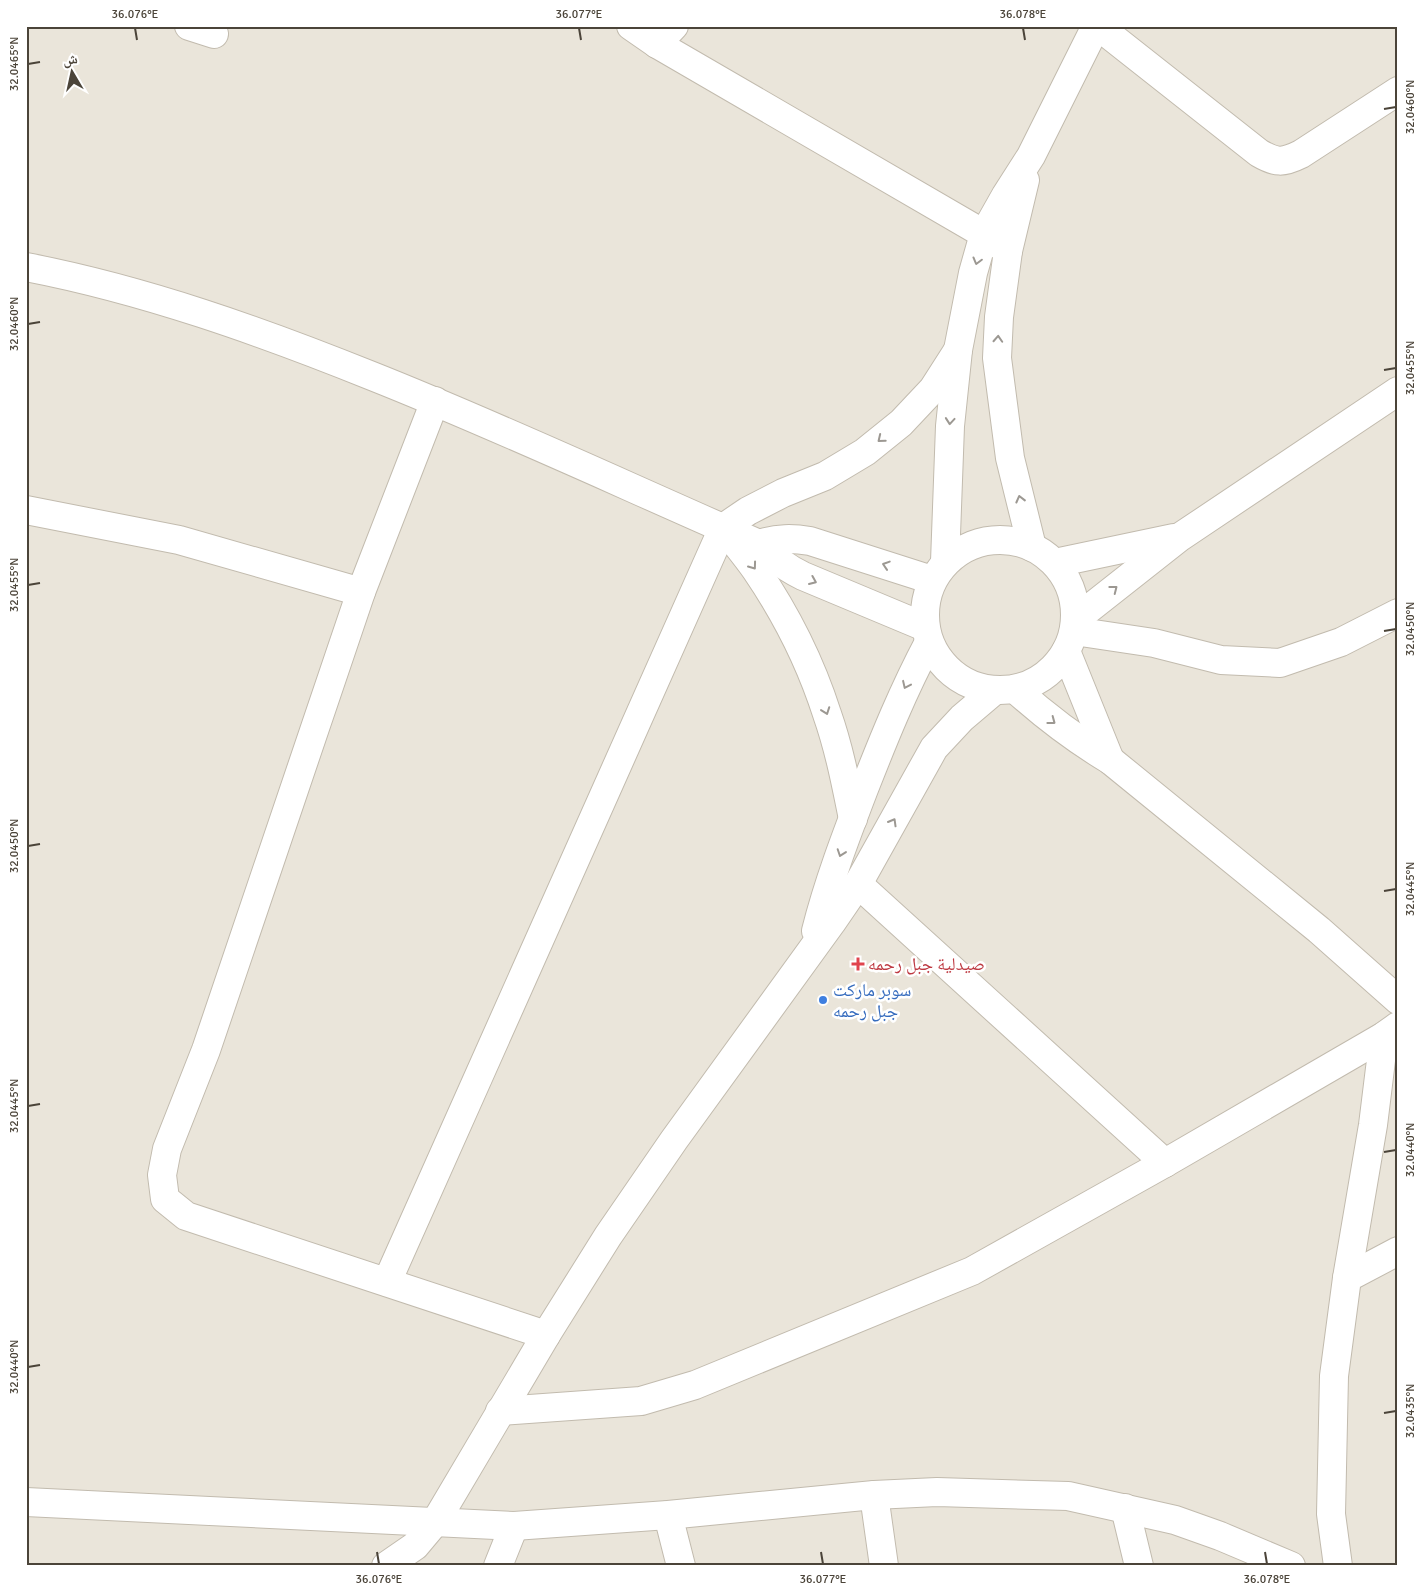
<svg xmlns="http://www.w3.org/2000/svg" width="1424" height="1592" font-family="Signika,'Noto Naskh Arabic',sans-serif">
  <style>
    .residential { fill: #eae5da }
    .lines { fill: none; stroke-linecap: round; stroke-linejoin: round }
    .minor-casing { stroke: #c2bbae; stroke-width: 30 }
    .minor { stroke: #fff; stroke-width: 28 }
    .oneway { stroke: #9c9892 }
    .ticks { fill: none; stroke: #4b4439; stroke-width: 2 }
    .health-dot { fill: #e0444e; stroke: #fff; stroke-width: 2 }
    .shop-dot { fill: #3f7fe0; stroke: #fff; stroke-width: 2 }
    .labels { text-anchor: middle; stroke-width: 5; stroke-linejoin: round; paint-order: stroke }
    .health-label { font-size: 18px; fill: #be3a42; stroke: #fff; text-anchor: start }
    .shop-label { font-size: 18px; fill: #366cbe; stroke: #fff; text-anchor: start }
    .neatline { fill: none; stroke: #4b4439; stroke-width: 2 }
    .ticks-label { font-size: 12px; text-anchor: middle; fill: #4b4439 }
  </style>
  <rect width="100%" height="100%" fill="#f6f3ec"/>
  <!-- residential -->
  <rect class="residential" x="26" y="26" width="1372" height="1540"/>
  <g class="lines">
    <defs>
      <g id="minor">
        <path d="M 189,26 L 214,34"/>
        <path d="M 631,26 L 657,44 L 984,234 L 1008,251"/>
        <path d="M 1098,26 L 1259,153 C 1276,163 1283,163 1301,154 L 1398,91"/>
        <path d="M 657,44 L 674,26"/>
        <path d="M 1025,180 L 1008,251 L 999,317 L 997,358 L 1010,458 L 1032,547"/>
        <path d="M 26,267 C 145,290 260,331 372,376 C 503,428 630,488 759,544 C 773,558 786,568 803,576 L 925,627"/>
        <path d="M 435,401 L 361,592 L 206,1050 L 167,1149 L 162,1175 L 165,1199 L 186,1216 L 546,1335"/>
        <path d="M 26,510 L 179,540 L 361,592"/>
        <path d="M 726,531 C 736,544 747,557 756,570 C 786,614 811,664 827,714 C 839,748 846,784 853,819"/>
        <circle cx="1000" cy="615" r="75"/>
        <path d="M 759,544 C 778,538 792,538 810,541 L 932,580"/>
        <path d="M 945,562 L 950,426 L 958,350 L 973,273 L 984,234 L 1006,195 L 1031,156 L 1096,26"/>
        <path d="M 1055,563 L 1174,538"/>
        <path d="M 1076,619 L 1180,537 L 1398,391"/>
        <path d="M 1074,631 L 1154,643 L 1221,660 L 1280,663 L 1341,642 L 1398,613"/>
        <path d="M 1066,651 L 1110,760"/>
        <path d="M 1015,689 C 1046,717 1075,739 1110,760 L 1319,930 L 1398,1000"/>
        <path d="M 858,884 L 1165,1163"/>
        <path d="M 816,931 C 828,883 846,836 864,789 C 884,738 903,691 929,642"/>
        <path d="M 1347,1278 L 1398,1251"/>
        <path d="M 387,1282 L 723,528 L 748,511 L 783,493 L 825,476 L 865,452 L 901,423 L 933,389 L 958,350"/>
        <path d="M 500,1411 L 641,1401 L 695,1385 L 972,1271 L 1165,1163 L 1384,1036 L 1398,1026"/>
        <path d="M 874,1495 L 884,1566"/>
        <path d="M 26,1502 L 514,1526 L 668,1515 L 874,1495 L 937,1492 L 1068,1496 L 1175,1520 L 1220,1536 L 1291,1566"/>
        <path d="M 1125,1508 L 1139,1566"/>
        <path d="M 668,1515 L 681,1566"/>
        <path d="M 386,1566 L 415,1546 L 436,1521 L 546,1335 L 608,1236 L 674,1140 L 832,922 L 858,884 L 934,748 L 962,718 L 995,690"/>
        <path d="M 498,1566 L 514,1526"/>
        <path d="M 1338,1566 L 1331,1514 L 1334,1376 L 1347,1278 L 1373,1125 L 1384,1036"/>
      </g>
    </defs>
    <!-- minor casing -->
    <use href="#minor" class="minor-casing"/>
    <!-- minor -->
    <use href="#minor" class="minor"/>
  </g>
  <!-- one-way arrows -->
  <defs><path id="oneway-chevron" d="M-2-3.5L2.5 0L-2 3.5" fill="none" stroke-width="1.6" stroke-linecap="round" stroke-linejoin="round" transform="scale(1.25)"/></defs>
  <g class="oneway">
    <use href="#oneway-chevron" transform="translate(977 261) rotate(105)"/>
    <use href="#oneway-chevron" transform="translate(998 339) rotate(-87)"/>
    <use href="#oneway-chevron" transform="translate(950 421) rotate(95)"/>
    <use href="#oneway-chevron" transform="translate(881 439) rotate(141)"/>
    <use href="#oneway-chevron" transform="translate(1020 499) rotate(-104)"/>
    <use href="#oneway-chevron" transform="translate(886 565) rotate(-162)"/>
    <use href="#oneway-chevron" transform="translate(753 566) rotate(54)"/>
    <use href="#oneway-chevron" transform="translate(813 581) rotate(23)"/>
    <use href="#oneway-chevron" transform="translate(1114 589) rotate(-38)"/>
    <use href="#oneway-chevron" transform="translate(906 685) rotate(115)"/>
    <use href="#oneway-chevron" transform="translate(826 711) rotate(70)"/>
    <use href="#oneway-chevron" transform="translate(1052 721) rotate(37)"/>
    <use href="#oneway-chevron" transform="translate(893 822) rotate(-60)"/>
    <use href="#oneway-chevron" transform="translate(841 853) rotate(109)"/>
  </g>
  <!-- ticks -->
  <path class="ticks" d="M 135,28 L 137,40M 579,28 L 581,40M 1023,28 L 1025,40M 28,64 L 40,62M 1384,109 L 1396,107M 28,324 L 40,322M 1384,370 L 1396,368M 28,585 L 40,583M 1384,631 L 1396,629M 28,846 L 40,844M 1384,891 L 1396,889M 28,1106 L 40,1104M 1384,1152 L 1396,1150M 28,1367 L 40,1365M 1384,1413 L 1396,1411M 377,1552 L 379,1564M 821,1552 L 823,1564M 1265,1552 L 1267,1564"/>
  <!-- markers -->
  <path class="health-dot" d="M855.5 956.5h5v5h5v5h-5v5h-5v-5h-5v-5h5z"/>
  <circle class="shop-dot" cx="823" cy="1000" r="5"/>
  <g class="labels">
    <!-- health labels -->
    <g class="health-label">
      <text x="868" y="970">صيدلية جبل رحمه</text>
    </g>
    <!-- shop labels -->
    <g class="shop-label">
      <text x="833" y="996">سوبر ماركت<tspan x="833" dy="21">جبل رحمه</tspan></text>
    </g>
  </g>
  <!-- border -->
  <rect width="1424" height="1592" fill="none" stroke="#ffffff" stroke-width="55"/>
  <!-- north arrow -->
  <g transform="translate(72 72) rotate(351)" stroke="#ffffff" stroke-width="4" paint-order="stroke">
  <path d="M0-4L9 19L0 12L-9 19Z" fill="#4b4439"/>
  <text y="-8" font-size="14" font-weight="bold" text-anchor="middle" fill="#4b4439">ش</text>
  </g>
  <rect x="28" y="28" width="1368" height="1536" class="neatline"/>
  <g class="ticks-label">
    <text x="135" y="18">36.076°E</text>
    <text x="579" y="18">36.077°E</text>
    <text x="1023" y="18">36.078°E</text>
    <text transform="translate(14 64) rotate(-90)" y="4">32.0465°N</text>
    <text transform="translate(1410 107) rotate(-90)" y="4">32.0460°N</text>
    <text transform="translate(14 324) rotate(-90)" y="4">32.0460°N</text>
    <text transform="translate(1410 368) rotate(-90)" y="4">32.0455°N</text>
    <text transform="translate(14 585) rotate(-90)" y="4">32.0455°N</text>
    <text transform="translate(1410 629) rotate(-90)" y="4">32.0450°N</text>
    <text transform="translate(14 846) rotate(-90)" y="4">32.0450°N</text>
    <text transform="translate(1410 889) rotate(-90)" y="4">32.0445°N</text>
    <text transform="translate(14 1106) rotate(-90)" y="4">32.0445°N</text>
    <text transform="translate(1410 1150) rotate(-90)" y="4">32.0440°N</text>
    <text transform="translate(14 1367) rotate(-90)" y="4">32.0440°N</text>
    <text transform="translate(1410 1411) rotate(-90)" y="4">32.0435°N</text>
    <text x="379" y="1583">36.076°E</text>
    <text x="823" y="1583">36.077°E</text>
    <text x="1267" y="1583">36.078°E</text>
  </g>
</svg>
